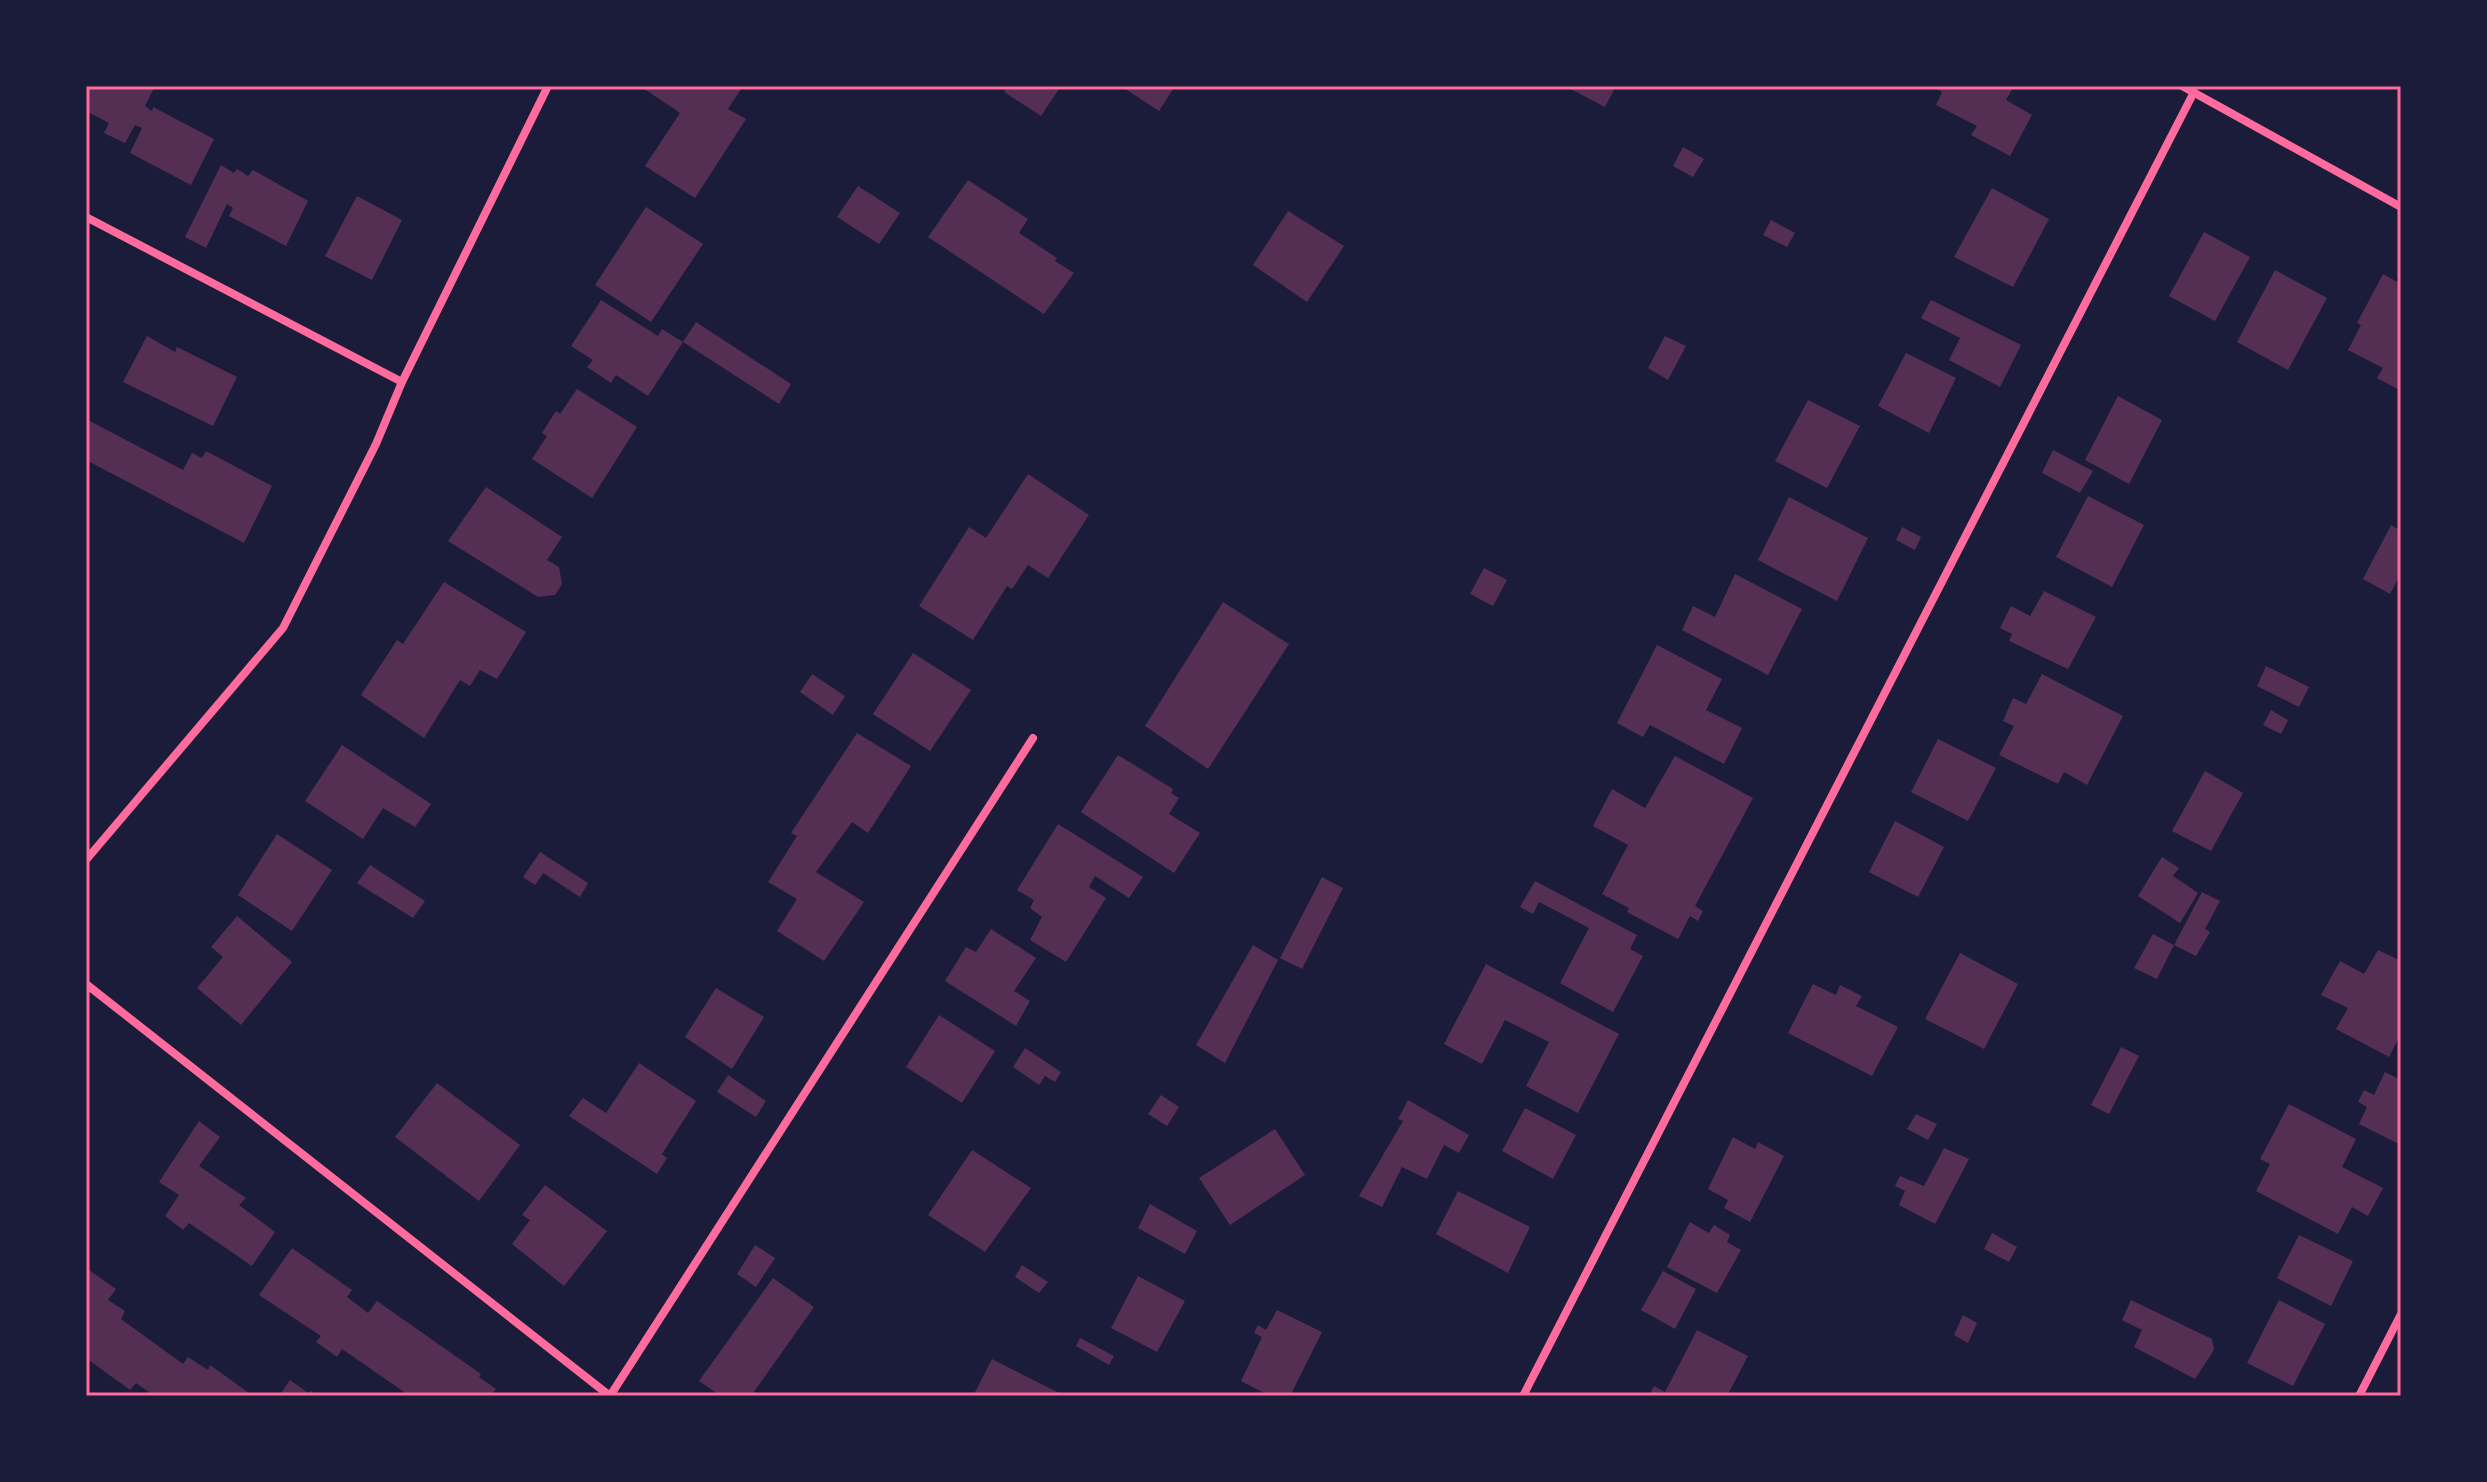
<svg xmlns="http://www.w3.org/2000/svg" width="2487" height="1482" font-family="Figtree,sans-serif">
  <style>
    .building { fill: #542f53 }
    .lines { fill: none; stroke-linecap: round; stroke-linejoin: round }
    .minor { stroke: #ff6b9d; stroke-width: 8 }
    .neatline { fill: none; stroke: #ff6b9d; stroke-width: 3 }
  </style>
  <rect width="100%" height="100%" fill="#1b1b3a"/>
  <!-- building -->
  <g class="building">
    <path d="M 86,86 L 155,86 L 145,106 L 152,111 L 153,107 L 214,139 L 191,185 L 130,153 L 142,128 L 135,125 L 125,143 L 104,133 L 109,123 L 86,111 Z"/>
    <path d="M 640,86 L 743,86 L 728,109 L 746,119 L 695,198 L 645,166 L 680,113 Z"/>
    <path d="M 1008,86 L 1061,86 L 1041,116 L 1004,92 Z"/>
    <path d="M 1121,86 L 1175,86 L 1159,111 Z"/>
    <path d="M 1565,86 L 1616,86 L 1605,107 Z"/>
    <path d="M 1932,86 L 2014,86 L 2006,100 L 2032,115 L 2010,156 L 1971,135 L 1977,126 L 1936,105 L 1942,92 Z"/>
    <path d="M 1683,147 L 1704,159 L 1693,177 L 1673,166 Z"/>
    <path d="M 221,165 L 234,173 L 237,169 L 248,176 L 253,170 L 308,201 L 286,246 L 229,216 L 233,208 L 227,204 L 206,248 L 185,237 Z"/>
    <path d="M 968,180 L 1028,219 L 1019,233 L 1057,258 L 1055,261 L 1074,273 L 1044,314 L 928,237 Z"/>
    <path d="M 858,186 L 900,213 L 879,244 L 837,217 Z"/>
    <path d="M 1992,188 L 2049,219 L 2013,287 L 1954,257 Z"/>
    <path d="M 357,196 L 402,220 L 372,280 L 325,256 Z"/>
    <path d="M 646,207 L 703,244 L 651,322 L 595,285 Z"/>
    <path d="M 1288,211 L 1344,246 L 1307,302 L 1253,265 Z"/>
    <path d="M 1771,220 L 1795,233 L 1787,247 L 1763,235 Z"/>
    <path d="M 2204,232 L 2250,257 L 2215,321 L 2169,296 Z"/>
    <path d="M 2275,270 L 2327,298 L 2288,370 L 2237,342 Z"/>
    <path d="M 2383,274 L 2401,284 L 2401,391 L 2377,378 L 2383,368 L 2348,350 L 2361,325 L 2357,323 Z"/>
    <path d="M 601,300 L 658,336 L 662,329 L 683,342 L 648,396 L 616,375 L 611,383 L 587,367 L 593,360 L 571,346 Z"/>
    <path d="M 1931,300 L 2021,345 L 2000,387 L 1949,360 L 1960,338 L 1921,318 Z"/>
    <path d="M 696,322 L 791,384 L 779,404 L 683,342 Z"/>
    <path d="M 147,336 L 175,352 L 177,347 L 237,377 L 213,426 L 123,382 Z"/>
    <path d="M 1665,336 L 1686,346 L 1668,380 L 1648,368 Z"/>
    <path d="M 1906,353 L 1956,378 L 1929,433 L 1878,406 Z"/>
    <path d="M 577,389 L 637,427 L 592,498 L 532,459 L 547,436 L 542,433 L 556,411 L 560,414 Z"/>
    <path d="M 2118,396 L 2162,420 L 2129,484 L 2085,460 Z"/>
    <path d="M 1808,400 L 1860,426 L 1827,488 L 1775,461 Z"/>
    <path d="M 86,419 L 183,470 L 192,453 L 202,458 L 206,451 L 272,486 L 244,543 L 86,460 Z"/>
    <path d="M 2053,450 L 2093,471 L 2080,493 L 2042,473 Z"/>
    <path d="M 1028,474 L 1089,515 L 1048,578 L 1028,565 L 1012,589 L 1007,586 L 973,640 L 919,606 L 969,527 L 986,538 Z"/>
    <path d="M 486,487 L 562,537 L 547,560 L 559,567 L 562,584 L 555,595 L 538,597 L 448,541 Z"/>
    <path d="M 2088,496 L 2144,525 L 2112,587 L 2056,557 Z"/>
    <path d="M 1789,497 L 1868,538 L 1837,601 L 1758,560 Z"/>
    <path d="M 2391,525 L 2401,531 L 2401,573 L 2390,594 L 2363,579 Z"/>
    <path d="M 1902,527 L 1921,537 L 1915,550 L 1896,540 Z"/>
    <path d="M 1484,568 L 1507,580 L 1493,606 L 1470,594 Z"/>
    <path d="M 1735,574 L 1802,609 L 1768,675 L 1682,630 L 1693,606 L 1715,617 Z"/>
    <path d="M 444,582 L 526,632 L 497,679 L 480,670 L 470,686 L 460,680 L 424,738 L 361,695 L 397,640 L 403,644 Z"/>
    <path d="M 2044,591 L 2096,617 L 2068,669 L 2009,641 L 2012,634 L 2000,628 L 2011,606 L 2030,616 Z"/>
    <path d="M 1223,602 L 1289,644 L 1208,769 L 1145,726 Z"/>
    <path d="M 1657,645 L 1722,679 L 1706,710 L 1742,728 L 1724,764 L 1650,725 L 1643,737 L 1617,723 Z"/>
    <path d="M 913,653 L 971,690 L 930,751 L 873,714 Z"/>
    <path d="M 2266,666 L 2309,687 L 2299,707 L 2257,686 Z"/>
    <path d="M 812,674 L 845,696 L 833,715 L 800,692 Z"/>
    <path d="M 2042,674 L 2123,716 L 2087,785 L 2064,772 L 2058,784 L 1999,755 L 2014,726 L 2003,721 L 2013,698 L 2026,704 Z"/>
    <path d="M 2271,710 L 2288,720 L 2281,734 L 2263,725 Z"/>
    <path d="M 857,733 L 911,766 L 868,833 L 852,822 L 816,872 L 864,902 L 824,961 L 777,931 L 797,899 L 768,882 L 797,836 L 791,833 Z"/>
    <path d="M 1938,739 L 1996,768 L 1968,821 L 1911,792 Z"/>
    <path d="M 342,745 L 431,804 L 415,827 L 383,808 L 363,839 L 305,801 Z"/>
    <path d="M 1118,755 L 1173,789 L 1171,793 L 1179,798 L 1169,814 L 1200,833 L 1174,873 L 1081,812 Z"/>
    <path d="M 1675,756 L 1753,798 L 1695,906 L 1703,911 L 1698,921 L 1690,916 L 1678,939 L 1627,912 L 1629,908 L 1602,894 L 1628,845 L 1593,826 L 1612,789 L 1645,808 Z"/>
    <path d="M 2205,771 L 2243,793 L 2211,851 L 2172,831 Z"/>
    <path d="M 1895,821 L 1944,847 L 1918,897 L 1869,872 Z"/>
    <path d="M 1058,824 L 1143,877 L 1129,898 L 1095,876 L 1089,887 L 1106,898 L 1066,962 L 1030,940 L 1042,917 L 1030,908 L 1034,900 L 1017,890 Z"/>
    <path d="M 277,834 L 332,870 L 292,931 L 238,895 Z"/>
    <path d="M 540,852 L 588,883 L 580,897 L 543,873 L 535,885 L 523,877 Z"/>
    <path d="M 2162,857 L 2179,868 L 2173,876 L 2198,893 L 2180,923 L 2138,896 Z"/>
    <path d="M 370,865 L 425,901 L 413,918 L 357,883 Z"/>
    <path d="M 1322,877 L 1343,888 L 1302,969 L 1280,958 Z"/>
    <path d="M 1535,881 L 1637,935 L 1630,949 L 1643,956 L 1613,1012 L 1560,983 L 1589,928 L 1539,902 L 1533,914 L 1520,907 Z"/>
    <path d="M 2202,892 L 2220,901 L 2205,929 L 2210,932 L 2196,956 L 2174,945 Z"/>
    <path d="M 237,916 L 292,962 L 241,1025 L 197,988 L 223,957 L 211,947 Z"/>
    <path d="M 991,929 L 1036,958 L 1014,991 L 1030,1001 L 1016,1026 L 945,981 L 966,947 L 976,952 Z"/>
    <path d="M 2153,934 L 2174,945 L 2157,979 L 2134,968 Z"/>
    <path d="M 1253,945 L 1278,960 L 1225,1063 L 1196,1045 Z"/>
    <path d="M 2378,950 L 2401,961 L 2401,1034 L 2389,1057 L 2336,1029 L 2348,1008 L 2321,995 L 2340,961 L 2364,974 Z"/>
    <path d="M 1960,953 L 2018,984 L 1984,1049 L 1925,1019 Z"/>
    <path d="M 1486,964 L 1619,1034 L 1578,1113 L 1526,1086 L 1549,1042 L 1505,1020 L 1482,1064 L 1444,1044 Z"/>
    <path d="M 1813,984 L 1836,995 L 1840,985 L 1862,996 L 1856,1006 L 1898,1027 L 1872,1076 L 1788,1033 Z"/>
    <path d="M 716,988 L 764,1017 L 732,1069 L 685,1037 Z"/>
    <path d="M 939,1015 L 995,1051 L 962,1103 L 906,1067 Z"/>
    <path d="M 2121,1047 L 2139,1056 L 2109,1114 L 2091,1105 Z"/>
    <path d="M 1025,1048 L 1061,1072 L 1055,1082 L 1045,1076 L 1039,1085 L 1013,1067 Z"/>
    <path d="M 639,1063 L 696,1101 L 662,1154 L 667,1158 L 657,1174 L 569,1116 L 583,1098 L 606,1113 Z"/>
    <path d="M 2385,1072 L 2401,1080 L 2401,1145 L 2359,1124 L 2367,1107 L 2358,1102 L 2364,1090 L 2374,1095 Z"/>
    <path d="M 728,1075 L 766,1101 L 756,1117 L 717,1092 Z"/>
    <path d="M 437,1083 L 520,1145 L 479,1201 L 395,1137 Z"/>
    <path d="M 1161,1095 L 1179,1107 L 1167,1126 L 1148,1114 Z"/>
    <path d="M 1408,1100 L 1469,1135 L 1459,1153 L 1444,1145 L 1427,1179 L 1402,1167 L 1382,1207 L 1359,1196 L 1403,1121 L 1398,1119 Z"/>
    <path d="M 2289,1104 L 2356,1139 L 2342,1167 L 2383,1188 L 2368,1216 L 2352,1207 L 2338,1234 L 2256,1191 L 2270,1164 L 2260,1159 Z"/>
    <path d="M 1525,1108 L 1576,1135 L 1553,1179 L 1502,1151 Z"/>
    <path d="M 1916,1114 L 1937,1124 L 1928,1140 L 1907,1129 Z"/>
    <path d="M 199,1121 L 220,1137 L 199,1166 L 246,1198 L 239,1205 L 275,1232 L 252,1266 L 189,1223 L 183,1230 L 165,1216 L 179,1195 L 159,1182 Z"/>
    <path d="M 1275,1129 L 1305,1175 L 1230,1225 L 1199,1178 Z"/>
    <path d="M 1733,1137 L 1755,1149 L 1758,1142 L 1784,1156 L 1750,1222 L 1724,1208 L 1728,1200 L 1708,1189 Z"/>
    <path d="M 1944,1148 L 1969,1159 L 1935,1224 L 1899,1205 L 1905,1191 L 1895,1186 L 1900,1176 L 1924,1186 Z"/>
    <path d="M 972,1150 L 1031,1188 L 985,1252 L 928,1215 Z"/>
    <path d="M 545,1185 L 607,1231 L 564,1286 L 512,1244 L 530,1220 L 522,1215 Z"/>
    <path d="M 1458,1191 L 1530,1227 L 1508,1273 L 1436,1234 Z"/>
    <path d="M 1150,1204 L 1197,1231 L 1185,1254 L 1138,1228 Z"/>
    <path d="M 1690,1222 L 1709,1233 L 1714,1225 L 1730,1235 L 1727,1242 L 1741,1250 L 1717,1293 L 1667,1267 Z"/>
    <path d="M 1992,1233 L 2017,1247 L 2009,1262 L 1984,1249 Z"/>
    <path d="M 2299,1235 L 2353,1261 L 2331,1306 L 2277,1278 Z"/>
    <path d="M 755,1245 L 775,1258 L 756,1287 L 737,1274 Z"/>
    <path d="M 292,1248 L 352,1290 L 347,1297 L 368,1313 L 377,1301 L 481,1374 L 479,1377 L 496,1389 L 490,1396 L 410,1396 L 342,1349 L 337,1357 L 316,1342 L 321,1336 L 259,1295 Z"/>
    <path d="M 1022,1265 L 1048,1282 L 1039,1293 L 1015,1277 Z"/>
    <path d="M 86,1268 L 116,1289 L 108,1300 L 125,1311 L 121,1319 L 183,1364 L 188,1357 L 208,1370 L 210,1365 L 253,1396 L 155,1396 L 136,1383 L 130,1390 L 86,1358 Z"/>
    <path d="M 1663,1271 L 1696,1289 L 1675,1329 L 1641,1310 Z"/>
    <path d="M 1138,1276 L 1185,1301 L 1157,1352 L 1111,1328 Z"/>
    <path d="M 773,1278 L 814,1307 L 751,1396 L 721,1396 L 699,1381 Z"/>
    <path d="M 2131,1300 L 2212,1339 L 2214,1350 L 2195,1379 L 2134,1347 L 2142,1330 L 2122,1320 Z"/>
    <path d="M 2279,1300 L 2325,1324 L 2293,1386 L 2247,1363 Z"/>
    <path d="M 1277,1310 L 1322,1332 L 1290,1396 L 1270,1396 L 1241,1381 L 1262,1337 L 1254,1333 L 1258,1325 L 1266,1330 Z"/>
    <path d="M 1963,1315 L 1977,1323 L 1968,1343 L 1954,1335 Z"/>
    <path d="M 1697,1330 L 1748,1356 L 1727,1396 L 1649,1396 L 1654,1386 L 1665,1392 Z"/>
    <path d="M 1080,1338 L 1114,1356 L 1109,1365 L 1076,1346 Z"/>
    <path d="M 992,1359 L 1065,1396 L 973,1396 Z"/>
    <path d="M 290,1380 L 308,1393 L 311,1391 L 318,1396 L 279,1396 Z"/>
  </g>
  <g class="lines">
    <!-- minor -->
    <g class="minor">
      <path d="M 2182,86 L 2401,207"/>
      <path d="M 86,217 L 402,382"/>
      <path d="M 86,860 L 283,628 L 376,444 L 402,382 L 548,86"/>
      <path d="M 86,984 L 610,1396"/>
      <path d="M 610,1396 L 1033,738"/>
      <path d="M 1523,1396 L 2194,92"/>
      <path d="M 2359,1396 L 2401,1314"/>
    </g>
  </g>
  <!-- border -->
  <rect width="2487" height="1482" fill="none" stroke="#1b1b3a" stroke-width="176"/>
  <rect x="88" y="88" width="2311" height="1306" class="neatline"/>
</svg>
